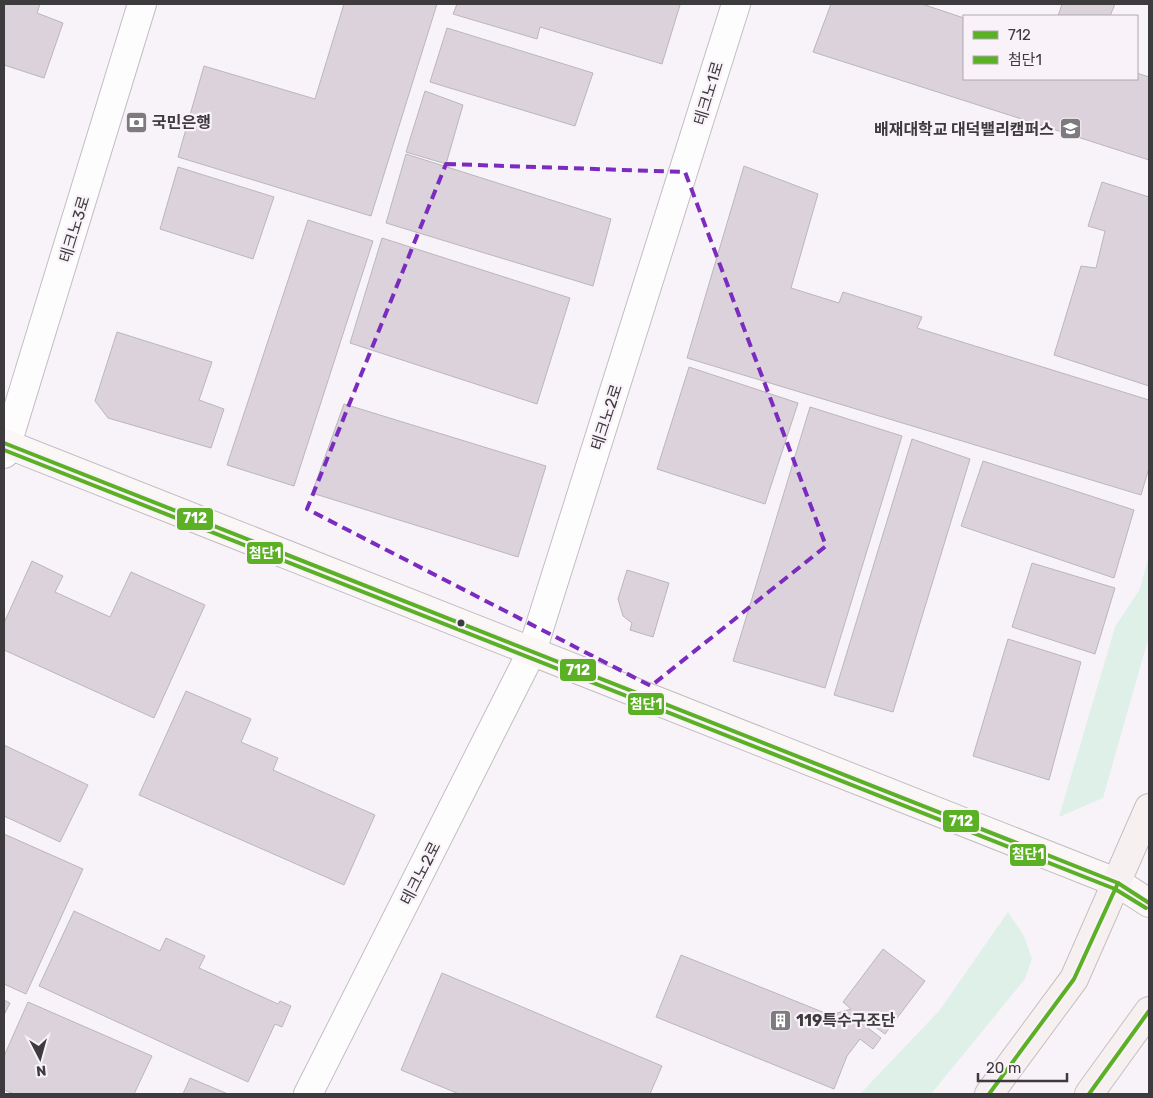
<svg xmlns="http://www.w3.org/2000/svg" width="1153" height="1098" font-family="Rubik,'Noto Sans KR',sans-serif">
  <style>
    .green { fill: #def0e8 }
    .building { fill: #dbd2db; stroke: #bab7ba }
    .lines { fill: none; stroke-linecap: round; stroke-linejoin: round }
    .minor-casing { stroke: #c2bec2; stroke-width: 30 }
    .secondary-casing { stroke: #c2bec2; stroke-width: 30 }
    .primary-casing { stroke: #c9bebf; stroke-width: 30 }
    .minor { stroke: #fefdfe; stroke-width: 28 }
    .secondary { stroke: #fbf7f7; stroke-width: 28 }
    .primary { stroke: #f6f0f0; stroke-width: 28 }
    .bus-1-casing { stroke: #f9f2f9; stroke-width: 8 }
    .bus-2-casing { stroke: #f9f2f9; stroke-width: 8 }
    .bus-1 { stroke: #5bb025; stroke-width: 4 }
    .bus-2 { stroke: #5bb025; stroke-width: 4 }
    .marked { fill: none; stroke: #7b2cbf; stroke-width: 4; stroke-dasharray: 10 6; stroke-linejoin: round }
    .bus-dot { fill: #3d3b3d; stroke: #f9f2f9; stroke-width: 2 }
    .labels { text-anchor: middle; stroke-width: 4.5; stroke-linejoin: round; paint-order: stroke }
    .street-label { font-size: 16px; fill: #3d3b3d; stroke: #f9f2f9 }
    .poi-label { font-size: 16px; font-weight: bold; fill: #3d3b3d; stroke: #f9f2f9; text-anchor: start }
    .line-badge { stroke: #f9f2f9; stroke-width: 2 }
    .badge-label { font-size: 14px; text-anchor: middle; font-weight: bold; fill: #fff }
  </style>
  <rect width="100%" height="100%" fill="#f8f3f8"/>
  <!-- green -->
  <g class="green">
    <path d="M 1149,555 L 1149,636 L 1103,798 L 1059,817 L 1115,627 L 1140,589 Z"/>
    <path d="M 1008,912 L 1024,936 L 1032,959 L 1025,979 L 931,1094 L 860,1094 L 939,1011 Z"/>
  </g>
  <!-- building -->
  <g class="building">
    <path d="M 4,4 L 40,4 L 37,13 L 63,23 L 44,78 L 4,65 Z"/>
    <path d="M 344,4 L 437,4 L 371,216 L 178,157 L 204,66 L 315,99 Z"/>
    <path d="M 457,4 L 676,4 L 680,5 L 662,64 L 540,27 L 537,39 L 453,14 Z"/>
    <path d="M 831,4 L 922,4 L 964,18 L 964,79 L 1137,79 L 1137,73 L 1149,77 L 1149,160 L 813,52 Z"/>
    <path d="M 1062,4 L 1115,4 L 1110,16 L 1058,16 Z"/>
    <path d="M 447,28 L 593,73 L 575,126 L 430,82 Z"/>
    <path d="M 425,91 L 463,105 L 446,164 L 406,152 Z"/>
    <path d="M 406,154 L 611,219 L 593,286 L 386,223 Z"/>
    <path d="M 744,166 L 818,194 L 791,288 L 839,303 L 843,292 L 922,317 L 917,328 L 1149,400 L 1149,468 L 1141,495 L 687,358 Z"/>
    <path d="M 178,167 L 274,197 L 253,259 L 160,229 Z"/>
    <path d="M 1102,182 L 1149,197 L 1149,386 L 1054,355 L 1081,266 L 1096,268 L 1105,231 L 1088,226 Z"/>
    <path d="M 308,220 L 373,241 L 294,486 L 227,465 Z"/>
    <path d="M 382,238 L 570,298 L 537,404 L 350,343 Z"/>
    <path d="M 117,332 L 212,362 L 199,400 L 224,409 L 211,448 L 108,418 L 95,401 Z"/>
    <path d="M 689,367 L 798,403 L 765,504 L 657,469 Z"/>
    <path d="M 344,404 L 546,466 L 518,557 L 312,493 Z"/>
    <path d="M 810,407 L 902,436 L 825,688 L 733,661 Z"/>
    <path d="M 912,439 L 970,459 L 893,712 L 834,695 Z"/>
    <path d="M 983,461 L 1134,510 L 1114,578 L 961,526 Z"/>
    <path d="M 32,561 L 63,576 L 55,592 L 110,617 L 131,572 L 205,605 L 154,718 L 4,650 L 4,623 Z"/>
    <path d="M 1032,563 L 1115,588 L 1095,654 L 1012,627 Z"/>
    <path d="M 627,570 L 669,583 L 653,637 L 630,630 L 632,623 L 623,616 L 618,599 Z"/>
    <path d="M 1008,639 L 1081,662 L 1049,780 L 973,756 Z"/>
    <path d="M 186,691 L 251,719 L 241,742 L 278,758 L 273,770 L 375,815 L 344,885 L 139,795 Z"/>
    <path d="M 4,745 L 88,785 L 60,842 L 4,816 Z"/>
    <path d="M 4,834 L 83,869 L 26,994 L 4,984 Z"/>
    <path d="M 74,911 L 160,951 L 166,938 L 205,956 L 199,968 L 278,1004 L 280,1001 L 291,1006 L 282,1027 L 275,1024 L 248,1082 L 39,986 Z"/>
    <path d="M 883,949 L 925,981 L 885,1034 L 871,1024 L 868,1028 L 881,1038 L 873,1049 L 860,1039 L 847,1056 L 834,1089 L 656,1017 L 681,955 L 830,1015 L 851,1009 L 843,1002 Z"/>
    <path d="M 442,973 L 662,1066 L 650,1094 L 459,1094 L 401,1070 Z"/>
    <path d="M 4,1000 L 10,1003 L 4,1015 Z"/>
    <path d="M 28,1002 L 152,1056 L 134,1094 L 14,1094 L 4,1090 L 4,1056 Z"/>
    <path d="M 190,1078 L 228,1094 L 183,1094 Z"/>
  </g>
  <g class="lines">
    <defs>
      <g id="minor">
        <path d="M 4,454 L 142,4"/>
        <path d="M 308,1094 L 532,651 L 736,4"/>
      </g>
      <path id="secondary" d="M 4,443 L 1118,883 L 1149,903"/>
      <g id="primary">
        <path d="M 989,1094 L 1074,979 L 1149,808"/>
        <path d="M 1089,1094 L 1149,1011"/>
      </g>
    </defs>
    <!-- minor casing -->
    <use href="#minor" class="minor-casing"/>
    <!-- secondary casing -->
    <use href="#secondary" class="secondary-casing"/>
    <!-- primary casing -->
    <use href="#primary" class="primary-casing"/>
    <!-- minor -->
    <use href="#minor" class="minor"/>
    <!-- secondary -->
    <use href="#secondary" class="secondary"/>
    <!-- primary -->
    <use href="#primary" class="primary"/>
    <defs>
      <g id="bus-1">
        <path d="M 4,443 L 1118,883 L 1149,903"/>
        <path d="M 989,1094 L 1074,979 L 1118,883"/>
        <path d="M 1089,1094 L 1149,1011"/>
      </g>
      <path id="bus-2" d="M 4,450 L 1115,889 L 1146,908"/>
    </defs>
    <!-- bus-1 casing -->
    <use href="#bus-1" class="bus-1-casing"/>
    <!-- bus-2 casing -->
    <use href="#bus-2" class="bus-2-casing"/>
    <!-- bus-1 -->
    <use href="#bus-1" class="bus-1"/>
    <!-- bus-2 -->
    <use href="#bus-2" class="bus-2"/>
  </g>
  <!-- marked area -->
  <path class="marked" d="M 446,164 L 685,172 L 826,546 L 651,686 L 307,509 Z"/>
  <!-- icons -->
  <defs>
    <symbol id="bank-square" viewBox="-11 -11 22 22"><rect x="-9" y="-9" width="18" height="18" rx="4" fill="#7e7b7e" stroke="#f9f2f9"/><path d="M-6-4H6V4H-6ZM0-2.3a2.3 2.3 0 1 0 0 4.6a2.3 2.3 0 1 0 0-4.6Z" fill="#fff"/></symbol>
    <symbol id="university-square" viewBox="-11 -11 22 22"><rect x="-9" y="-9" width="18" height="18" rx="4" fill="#7e7b7e" stroke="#f9f2f9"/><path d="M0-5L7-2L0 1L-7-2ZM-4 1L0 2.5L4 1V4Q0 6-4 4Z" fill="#fff"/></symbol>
    <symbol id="building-square" viewBox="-11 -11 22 22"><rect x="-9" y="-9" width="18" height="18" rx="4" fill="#7e7b7e" stroke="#f9f2f9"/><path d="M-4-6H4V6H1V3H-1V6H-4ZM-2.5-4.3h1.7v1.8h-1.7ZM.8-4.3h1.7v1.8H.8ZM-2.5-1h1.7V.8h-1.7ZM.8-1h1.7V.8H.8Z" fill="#fff"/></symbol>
  </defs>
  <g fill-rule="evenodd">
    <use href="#bank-square" x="124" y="110" width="25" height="25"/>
    <use href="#university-square" x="1058" y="116" width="25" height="25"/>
    <use href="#building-square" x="768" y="1008" width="25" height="25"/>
  </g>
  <!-- markers -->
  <circle class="bus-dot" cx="461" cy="623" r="4.5"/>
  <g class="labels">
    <!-- street labels -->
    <g class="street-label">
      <text transform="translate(708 93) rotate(-73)" y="6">테크노1로</text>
      <text transform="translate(74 229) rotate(-73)" y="6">테크노3로</text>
      <text transform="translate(606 417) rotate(-72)" y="6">테크노2로</text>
      <text transform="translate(420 873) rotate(-63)" y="6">테크노2로</text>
    </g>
    <!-- poi labels -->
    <g class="poi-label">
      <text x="152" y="128">국민은행</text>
      <text x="1054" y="135" text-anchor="end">배재대학교 대덕밸리캠퍼스</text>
      <text x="796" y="1026">119특수구조단</text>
    </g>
  </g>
  <g class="line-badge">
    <rect x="176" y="507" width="38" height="24" rx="5" fill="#5bb025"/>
    <rect x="246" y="541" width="38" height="24" rx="5" fill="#5bb025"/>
    <rect x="559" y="658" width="38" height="24" rx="5" fill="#5bb025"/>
    <rect x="627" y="692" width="38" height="24" rx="5" fill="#5bb025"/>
    <rect x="942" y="809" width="38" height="24" rx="5" fill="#5bb025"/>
    <rect x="1009" y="843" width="38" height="24" rx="5" fill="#5bb025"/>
  </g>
  <g class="badge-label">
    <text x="195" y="523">712</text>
    <text x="265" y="558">첨단1</text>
    <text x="578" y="675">712</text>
    <text x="646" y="709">첨단1</text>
    <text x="961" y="826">712</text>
    <text x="1028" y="859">첨단1</text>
  </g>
  <!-- border -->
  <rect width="1153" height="1098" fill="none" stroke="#3d3b3d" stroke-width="10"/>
  <!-- legend -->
  <rect x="963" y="15" width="175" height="65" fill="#f9f2f9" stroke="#aea9ae"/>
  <rect x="973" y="31" width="25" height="8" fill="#5bb025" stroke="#aea9ae"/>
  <text x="1008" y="40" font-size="15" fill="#3d3b3d">712</text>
  <rect x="973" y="56" width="25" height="8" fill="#5bb025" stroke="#aea9ae"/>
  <text x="1008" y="65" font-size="15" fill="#3d3b3d">첨단1</text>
  <!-- north arrow -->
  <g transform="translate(40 1058) rotate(174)" stroke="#f9f2f9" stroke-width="4" paint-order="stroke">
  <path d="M0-4L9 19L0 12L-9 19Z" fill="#3d3b3d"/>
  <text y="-8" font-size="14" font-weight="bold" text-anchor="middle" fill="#3d3b3d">N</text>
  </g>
  <!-- scale -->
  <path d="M978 1073v8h89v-8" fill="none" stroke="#3d3b3d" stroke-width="2.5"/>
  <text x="986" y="1073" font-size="15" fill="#3d3b3d" stroke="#f9f2f9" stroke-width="4" paint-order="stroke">20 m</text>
</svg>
